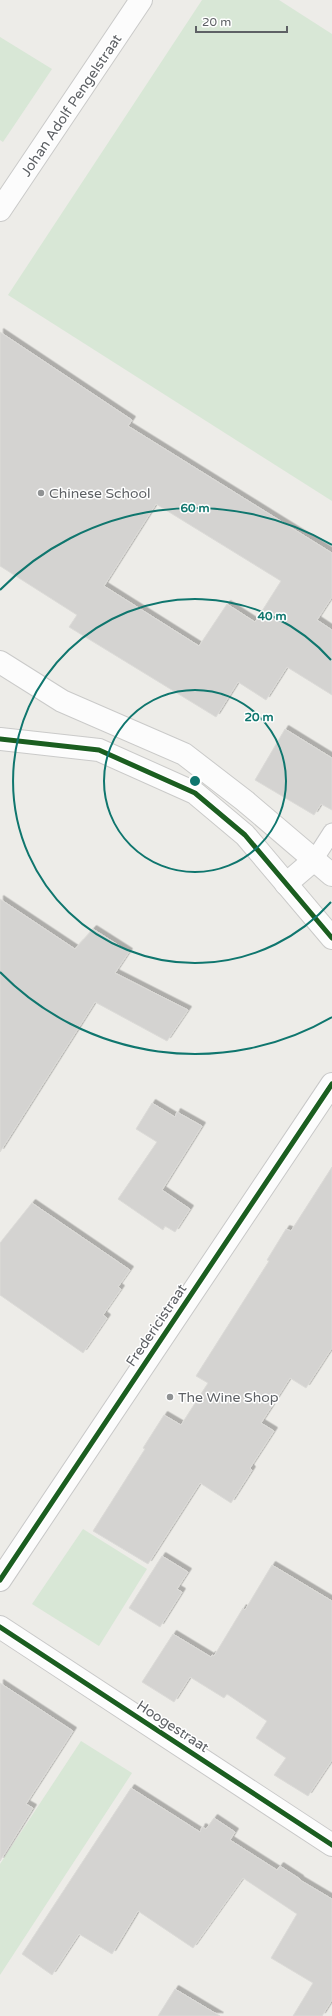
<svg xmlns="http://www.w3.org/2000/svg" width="332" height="2016" font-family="'Varela Round',sans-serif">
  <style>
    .green { fill: #d8e7d6 }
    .building { fill: #d4d3d1; stroke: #dcdbd8; fill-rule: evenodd; filter: url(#shadow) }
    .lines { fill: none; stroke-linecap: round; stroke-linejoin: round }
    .lane-casing { stroke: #c8c8c8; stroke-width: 19 }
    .street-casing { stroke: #c8c8c8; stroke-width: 24 }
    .secondary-casing { stroke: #cacac9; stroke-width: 24 }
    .lane { stroke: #fcfcfc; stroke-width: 17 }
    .street { stroke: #fcfcfc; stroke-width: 22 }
    .secondary { stroke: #fcfcfc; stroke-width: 22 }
    .cycleway-casing { stroke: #fff; stroke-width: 8 }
    .cycleway { stroke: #1b5e20; stroke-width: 5 }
    .ring { fill: none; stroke: #0f766e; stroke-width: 2 }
    .poi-dot { fill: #909293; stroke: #fff; stroke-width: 1.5 }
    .labels { text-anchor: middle; stroke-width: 3; stroke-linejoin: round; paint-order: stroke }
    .street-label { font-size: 14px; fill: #5e6165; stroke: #fff }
    .poi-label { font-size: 14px; fill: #5e6165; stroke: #fff; text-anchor: start }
    .centre { fill: #0f766e; stroke: #fff; stroke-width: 2 }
    .ring-label { font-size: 12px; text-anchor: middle; font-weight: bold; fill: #0f766e; stroke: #fff; stroke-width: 3; stroke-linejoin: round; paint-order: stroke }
  </style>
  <defs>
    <filter id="shadow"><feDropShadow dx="3.5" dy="-3.5" stdDeviation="0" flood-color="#0004"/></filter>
  </defs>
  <rect width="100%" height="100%" fill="#edece8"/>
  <!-- green -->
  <g class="green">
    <path d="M 202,0 L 279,0 L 332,34 L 332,501 L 8,295 Z"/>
    <path d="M 0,37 L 52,69 L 3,142 L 0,140 Z"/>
    <path d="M 83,1529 L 147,1569 L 99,1646 L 32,1604 Z"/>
    <path d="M 81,1741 L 132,1773 L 0,1975 L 0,1864 Z"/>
  </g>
  <!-- building -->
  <g class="building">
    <path d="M 0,332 L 132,420 L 128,426 L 332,553 L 332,597 L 317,620 L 332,630 L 332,695 L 287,667 L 266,700 L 238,682 L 216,717 L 69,627 L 77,615 L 0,566 ZM 156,504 L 281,581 L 255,622 L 227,604 L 199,646 L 104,586 Z"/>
    <path d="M 285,729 L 332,758 L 332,810 L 321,804 L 314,815 L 255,780 Z"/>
    <path d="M 0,899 L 75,949 L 93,929 L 129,952 L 115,973 L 188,1010 L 167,1041 L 95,1002 L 0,1152 Z"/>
    <path d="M 152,1103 L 175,1117 L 177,1112 L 202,1126 L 162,1190 L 190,1209 L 175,1232 L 165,1226 L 163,1230 L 118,1199 L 157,1142 L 136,1129 Z"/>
    <path d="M 332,1167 L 332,1348 L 306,1388 L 290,1378 L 261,1423 L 274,1431 L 250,1468 L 252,1470 L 231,1503 L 200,1483 L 148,1564 L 93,1531 L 145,1449 L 143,1448 L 164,1415 L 181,1425 L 208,1383 L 196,1376 L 269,1261 L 267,1260 L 286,1229 L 291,1231 Z"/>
    <path d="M 32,1203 L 130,1270 L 118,1287 L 121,1289 L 103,1315 L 107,1318 L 83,1353 L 0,1295 L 0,1243 Z"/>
    <path d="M 162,1556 L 188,1572 L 177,1589 L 182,1592 L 160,1627 L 129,1608 Z"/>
    <path d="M 272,1565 L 332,1601 L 332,1760 L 308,1796 L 274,1775 L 286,1758 L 256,1738 L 267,1721 L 227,1694 L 224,1698 L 190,1677 L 174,1702 L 142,1682 L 173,1634 L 211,1657 L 212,1655 L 214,1656 L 243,1608 L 245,1610 Z"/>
    <path d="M 0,1683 L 73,1731 L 26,1804 L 33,1808 L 0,1861 Z"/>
    <path d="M 131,1788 L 200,1832 L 202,1827 L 206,1829 L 214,1818 L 235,1832 L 230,1840 L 277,1870 L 280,1866 L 300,1879 L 300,1880 L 332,1899 L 332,2000 L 322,2016 L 293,2016 L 313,1983 L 271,1958 L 297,1914 L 243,1878 L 193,1948 L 138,1911 L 112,1954 L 79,1934 L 52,1975 L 22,1954 Z"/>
    <path d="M 175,1989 L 220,2016 L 158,2016 Z"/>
  </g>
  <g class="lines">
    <defs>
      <path id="lane" d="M 314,860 L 332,832"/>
      <g id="street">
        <path d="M 0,1580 L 332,1084"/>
        <path d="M 0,1627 L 332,1845"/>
      </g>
      <g id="secondary">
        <path d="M 0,210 L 141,0"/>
        <path d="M 0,662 L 62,701 L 184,754 L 245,801 L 332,875"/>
        <path d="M 0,739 L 99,750 L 195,793 L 245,835 L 332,938"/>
        <path d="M 286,884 L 314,860"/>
      </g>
    </defs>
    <!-- lane casing -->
    <use href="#lane" class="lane-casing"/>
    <!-- street casing -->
    <use href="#street" class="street-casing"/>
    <!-- secondary casing -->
    <use href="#secondary" class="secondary-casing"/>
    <!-- lane -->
    <use href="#lane" class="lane"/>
    <!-- street -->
    <use href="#street" class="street"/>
    <!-- secondary -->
    <use href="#secondary" class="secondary"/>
    <defs>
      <g id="cycleway">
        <path d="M 0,739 L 99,750 L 195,793 L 245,835 L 332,938"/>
        <path d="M 0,1580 L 332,1084"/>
        <path d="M 0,1627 L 332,1845"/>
      </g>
    </defs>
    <!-- cycleway casing -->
    <use href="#cycleway" class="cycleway-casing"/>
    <!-- cycleway -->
    <use href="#cycleway" class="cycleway"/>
  </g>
  <!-- distance rings -->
  <g class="ring">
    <circle cx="195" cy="781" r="91"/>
    <path d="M331 902A182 182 0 1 1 331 660"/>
    <path d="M332 1017A273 273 0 0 1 0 972M0 590A273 273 0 0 1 332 545"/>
  </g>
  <!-- markers -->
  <g class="poi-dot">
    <circle cx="41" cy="493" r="4"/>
    <circle cx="170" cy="1397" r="4"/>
  </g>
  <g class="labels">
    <!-- street labels -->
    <g class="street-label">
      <text transform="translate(71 105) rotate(-56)" y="5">Johan Adolf Pengelstraat</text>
      <text transform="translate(156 1325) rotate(-56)" y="5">Fredericistraat</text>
      <text transform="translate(173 1726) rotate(33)" y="5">Hoogestraat</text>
    </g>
    <!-- poi labels -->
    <g class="poi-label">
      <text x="49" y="498">Chinese School</text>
      <text x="178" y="1402">The Wine Shop</text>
    </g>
  </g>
  <circle cx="195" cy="781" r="6" class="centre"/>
  <g class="ring-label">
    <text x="195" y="512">60 m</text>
    <text x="272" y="620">40 m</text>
    <text x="259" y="721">20 m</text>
  </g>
  <!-- scale -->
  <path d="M196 26v6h91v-6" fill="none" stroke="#5e6165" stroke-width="2"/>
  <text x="202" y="26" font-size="12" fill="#5e6165" stroke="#ffffff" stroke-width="3" paint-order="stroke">20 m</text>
</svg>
